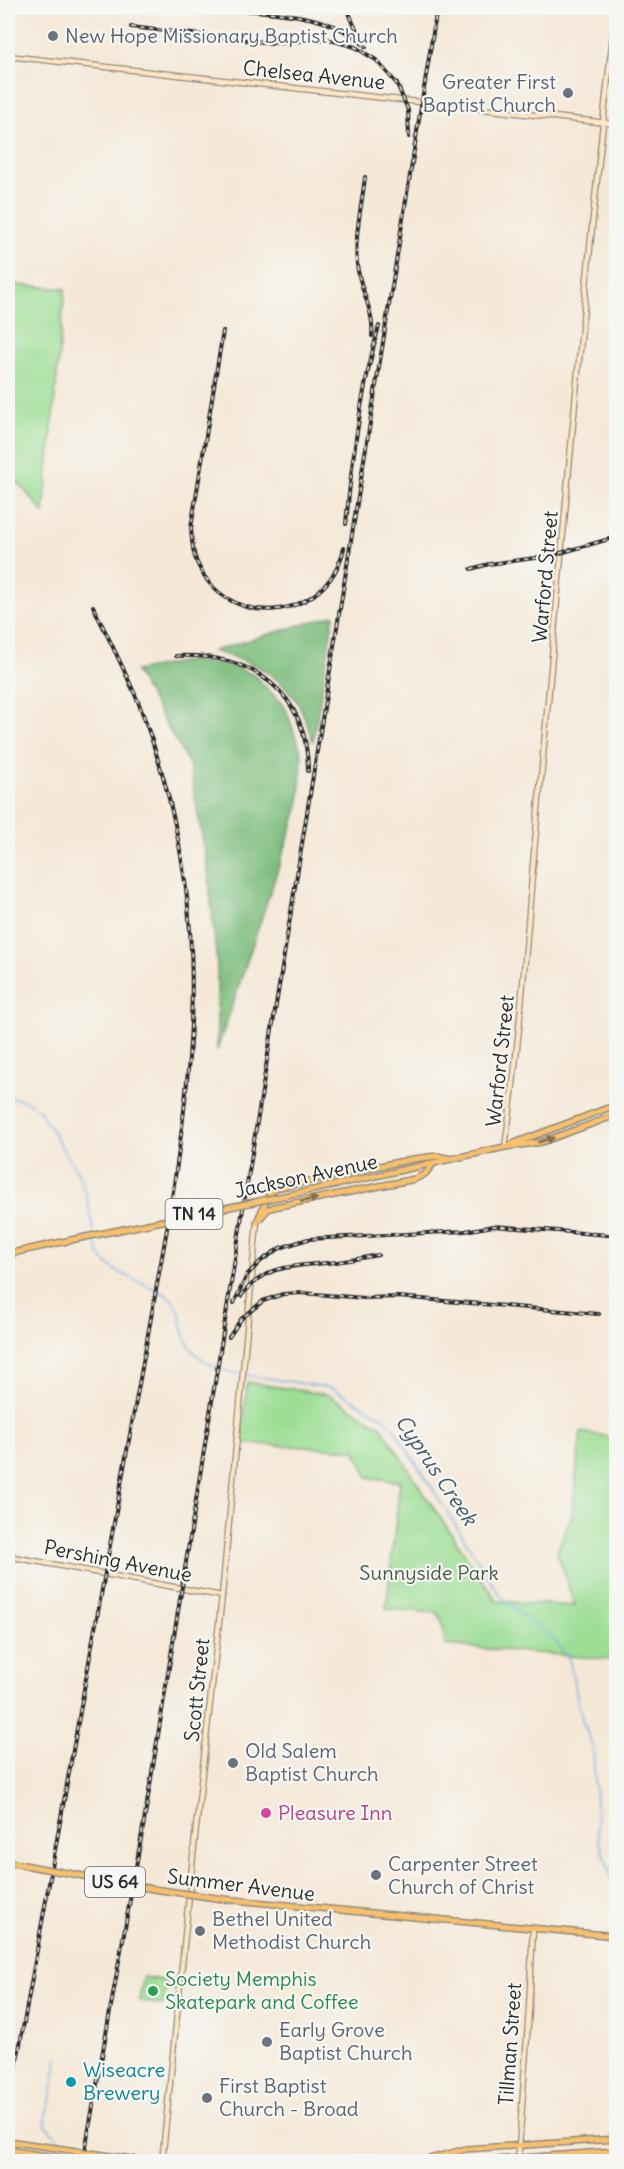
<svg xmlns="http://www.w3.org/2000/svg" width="624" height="2169" font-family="Delius,sans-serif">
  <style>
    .green { fill: #9dde95; stroke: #648460; stroke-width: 1.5 }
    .forest { fill: #7ebd7e; stroke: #547454; stroke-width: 1.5 }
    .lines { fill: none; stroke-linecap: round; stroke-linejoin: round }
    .stream { stroke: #6dade0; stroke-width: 1.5 }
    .secondary-casing { stroke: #908a81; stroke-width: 7 }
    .primary-casing { stroke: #908a81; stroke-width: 8 }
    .secondary { stroke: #fce6c4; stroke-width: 4.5 }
    .primary { stroke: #f7c06c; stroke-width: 5 }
    .rail-casing { stroke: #2b2b2b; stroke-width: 4 }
    .rail { stroke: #f6f6f2; stroke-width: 1.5; stroke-dasharray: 4.5; stroke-linecap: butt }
    .primary-bridge-casing { stroke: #908a81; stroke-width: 8; stroke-linecap: butt }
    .primary-bridge { stroke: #f7c06c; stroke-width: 5 }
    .oneway { fill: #876e48 }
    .worship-dot { fill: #6b7280; stroke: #f6f6f2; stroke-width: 2 }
    .hotel-dot { fill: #d1479c; stroke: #f6f6f2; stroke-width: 2 }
    .leisure-dot { fill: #2e9e5b; stroke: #f6f6f2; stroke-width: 2 }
    .culture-dot { fill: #0f9aa8; stroke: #f6f6f2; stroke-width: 2 }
    .labels { text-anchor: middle; stroke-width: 4.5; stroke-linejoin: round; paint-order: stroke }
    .shield { fill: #f6f6f2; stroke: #686867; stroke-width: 1.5 }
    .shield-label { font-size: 18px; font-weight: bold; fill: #2b2b2b }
    .worship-label { font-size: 20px; fill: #5b616d; stroke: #f6f6f2; text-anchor: start }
    .street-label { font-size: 20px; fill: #2b2b2b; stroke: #f6f6f2 }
    .park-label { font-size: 20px; fill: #485846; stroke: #f6f6f2 }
    .hotel-label { font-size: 20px; fill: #b23c85; stroke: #f6f6f2; text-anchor: start }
    .leisure-label { font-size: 20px; fill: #27864d; stroke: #f6f6f2; text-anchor: start }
    .culture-label { font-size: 20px; fill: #0d838f; stroke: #f6f6f2; text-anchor: start }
    .water-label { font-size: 21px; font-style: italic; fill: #42586a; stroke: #f6f6f2 }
  </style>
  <rect width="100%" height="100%" fill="#f6f6f2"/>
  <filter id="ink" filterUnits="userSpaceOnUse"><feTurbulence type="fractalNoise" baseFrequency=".0167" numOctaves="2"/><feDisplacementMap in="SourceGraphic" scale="12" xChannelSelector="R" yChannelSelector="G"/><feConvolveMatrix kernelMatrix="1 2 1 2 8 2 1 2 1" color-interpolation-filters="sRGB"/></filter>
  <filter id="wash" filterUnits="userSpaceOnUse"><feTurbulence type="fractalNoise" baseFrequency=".008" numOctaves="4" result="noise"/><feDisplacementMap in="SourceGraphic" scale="24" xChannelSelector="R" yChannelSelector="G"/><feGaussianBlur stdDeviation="1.35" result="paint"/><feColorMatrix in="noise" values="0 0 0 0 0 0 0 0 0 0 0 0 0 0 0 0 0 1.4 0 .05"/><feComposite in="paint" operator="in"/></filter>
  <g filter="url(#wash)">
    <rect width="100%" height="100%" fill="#f5e8d7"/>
    <!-- green -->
    <g class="green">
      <path d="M 8,284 L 65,289 L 44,513 L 8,471 Z"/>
      <path d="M 247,1382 L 329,1395 L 381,1426 L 425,1495 L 497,1601 L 575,1606 L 557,1552 L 572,1515 L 581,1432 L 616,1438 L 616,1638 L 615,1660 L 445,1645 L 442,1620 L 437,1613 L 386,1609 L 400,1482 L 368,1477 L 355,1450 L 241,1443 Z"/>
      <path d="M 143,1977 L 167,1981 L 163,2005 L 139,2001 Z"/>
    </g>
    <!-- forest -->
    <g class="forest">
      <path d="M 334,615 L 313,741 C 308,729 304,712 297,701 C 273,669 250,662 213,651 Z"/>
      <path d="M 191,660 L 227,664 L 254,675 L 285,707 L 302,754 L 299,806 L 217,1051 L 217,966 L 208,870 L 189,764 L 135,671 Z"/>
    </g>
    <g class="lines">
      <!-- stream -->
      <g class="stream">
        <path d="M 8,1097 L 26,1101 L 39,1110 L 78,1173 L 87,1198 L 94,1232"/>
        <path d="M 95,1237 C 96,1242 97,1250 100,1255 C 111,1276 152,1283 170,1298 C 184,1310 180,1326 187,1341 C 196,1361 220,1371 240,1374"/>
        <path d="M 245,1375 L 332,1388 L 384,1418 L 395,1430 L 498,1592 L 517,1612 L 554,1639 L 569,1659 L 582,1719 L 593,1747 L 598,1839 L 616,1888"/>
        <path d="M 58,2058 L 50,2102 L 46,2113 L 46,2126 L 61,2141 L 61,2146"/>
      </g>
    </g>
  </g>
  <g filter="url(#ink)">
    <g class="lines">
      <defs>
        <g id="secondary">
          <path d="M 8,56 L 616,124"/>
          <path d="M 505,1147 C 521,1036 527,923 538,810 C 563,543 584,276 616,10"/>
          <path d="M 8,1556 L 222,1596"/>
          <path d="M 162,2162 L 195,1837 L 222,1596 L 257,1222"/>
          <path d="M 518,2162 L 529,2009 L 533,1928"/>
        </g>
        <g id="primary">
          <path d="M 512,1144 L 616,1105"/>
          <path d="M 317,1189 L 505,1147 L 542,1142 L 616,1115"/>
          <path d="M 260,1218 L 268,1209 L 274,1207 L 415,1179 L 425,1174 L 433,1164"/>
          <path d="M 257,1222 L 269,1194 L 276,1188 L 413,1159 L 437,1156 L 451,1159"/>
          <path d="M 8,1254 L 71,1240"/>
          <path d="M 223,1899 L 616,1936"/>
          <path d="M 418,2162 L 466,2149 L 616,2139"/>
          <path d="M 468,2162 L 616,2151"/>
        </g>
      </defs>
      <!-- secondary casing -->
      <use href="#secondary" class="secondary-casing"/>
      <!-- primary casing -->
      <use href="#primary" class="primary-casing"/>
      <!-- secondary -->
      <use href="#secondary" class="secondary"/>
      <!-- primary -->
      <use href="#primary" class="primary"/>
      <defs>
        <g id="rail">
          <path d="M 216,8 C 265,13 329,10 366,47"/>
          <path d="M 347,8 L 354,25 L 363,39"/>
          <path d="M 131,27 L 272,43 L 327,39 L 355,47 L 376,60 L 397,84 L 408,110 L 409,137"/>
          <path d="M 365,177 C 362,205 354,236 357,264 C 359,289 375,311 372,336"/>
          <path d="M 223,331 L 191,528 C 192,539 192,550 196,560 C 224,632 327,624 344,548"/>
          <path d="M 346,524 C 352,457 361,391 379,326"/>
          <path d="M 471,569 L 489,564 L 550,556 L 616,537"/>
          <path d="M 176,656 C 251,653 308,691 308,771"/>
          <path d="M 241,1296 C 267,1264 289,1267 326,1263 C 343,1262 361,1258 378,1255"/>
          <path d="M 234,1303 L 247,1275 L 261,1261 L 280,1248 L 308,1239 L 465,1231 L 493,1226 L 608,1235"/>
          <path d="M 229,1337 L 241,1319 L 263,1301 L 283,1294 L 302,1293 L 364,1298 L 398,1297 L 599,1314"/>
          <path d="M 8,2111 L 167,1229 C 183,1131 197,1030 190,930 C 185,856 167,779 141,709 C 127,674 109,640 93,606"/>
          <path d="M 83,2162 L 144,1822 L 437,8"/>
        </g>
      </defs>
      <!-- rail casing -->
      <use href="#rail" class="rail-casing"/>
      <!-- rail -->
      <use href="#rail" class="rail"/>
      <defs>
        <g id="primary-bridge">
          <path d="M 71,1240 L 317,1189"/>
          <path d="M 8,1862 L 153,1889 L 223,1899"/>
          <path d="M 8,2141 L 152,2162"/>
          <path d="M 8,2150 L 87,2162"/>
        </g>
      </defs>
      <!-- primary-bridge casing -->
      <use href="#primary-bridge" class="primary-bridge-casing"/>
      <!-- primary-bridge -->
      <use href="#primary-bridge" class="primary-bridge"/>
    </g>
    <!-- one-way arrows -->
    <defs><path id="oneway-solid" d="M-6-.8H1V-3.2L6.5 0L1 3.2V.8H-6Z" transform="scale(1.5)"/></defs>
    <g class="oneway">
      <use href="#oneway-solid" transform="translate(546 1140) rotate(-16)"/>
      <use href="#oneway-solid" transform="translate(309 1200) rotate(-11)"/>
    </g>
  </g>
  <!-- markers -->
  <g class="worship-dot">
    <circle cx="53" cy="36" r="6"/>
    <circle cx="568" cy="93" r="6"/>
    <circle cx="233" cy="1763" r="6"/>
    <circle cx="376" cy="1875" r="6"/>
    <circle cx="200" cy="1931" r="6"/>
    <circle cx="267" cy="2042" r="6"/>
    <circle cx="207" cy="2098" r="6"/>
  </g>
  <circle class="hotel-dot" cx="266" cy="1813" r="6"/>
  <circle class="leisure-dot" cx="153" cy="1991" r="6"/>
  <circle class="culture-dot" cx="71" cy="2082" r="6"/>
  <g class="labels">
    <!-- shield labels -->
    <g class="shield">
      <rect x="165.5" y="1199" width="57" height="30" rx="4.5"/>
      <rect x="85" y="1867" width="60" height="30" rx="4.5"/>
    </g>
    <g class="shield-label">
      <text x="194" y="1220">TN 14</text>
      <text x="115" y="1888">US 64</text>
    </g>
    <!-- worship labels -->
    <g class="worship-label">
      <text x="65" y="43">New Hope Missionary Baptist Church</text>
      <text x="556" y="89" text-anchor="end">Greater First<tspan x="556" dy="23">Baptist Church</tspan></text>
      <text x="245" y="1758">Old Salem<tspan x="245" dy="23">Baptist Church</tspan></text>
      <text x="388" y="1871">Carpenter Street<tspan x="388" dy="23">Church of Christ</tspan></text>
      <text x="212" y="1926">Bethel United<tspan x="212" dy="23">Methodist Church</tspan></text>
      <text x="279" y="2037">Early Grove<tspan x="279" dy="23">Baptist Church</tspan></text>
      <text x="219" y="2093">First Baptist<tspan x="219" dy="23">Church - Broad</tspan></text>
    </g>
    <!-- street labels -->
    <g class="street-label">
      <text transform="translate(314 75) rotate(6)" y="7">Chelsea Avenue</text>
      <text transform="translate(545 577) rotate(-85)" y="7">Warford Street</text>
      <text transform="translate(500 1061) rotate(-84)" y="7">Warford Street</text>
      <text transform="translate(306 1176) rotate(-12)" y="7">Jackson Avenue</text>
      <text transform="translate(118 1561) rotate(11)" y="7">Pershing Avenue</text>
      <text transform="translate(197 1690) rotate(-84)" y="7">Scott Street</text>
      <text transform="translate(241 1885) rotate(7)" y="7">Summer Avenue</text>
      <text transform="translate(510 2044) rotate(-86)" y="7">Tillman Street</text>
    </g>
    <!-- park labels -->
    <g class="park-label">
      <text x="429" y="1580">Sunnyside Park</text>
    </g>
    <!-- hotel labels -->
    <g class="hotel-label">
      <text x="278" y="1820">Pleasure Inn</text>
    </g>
    <!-- leisure labels -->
    <g class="leisure-label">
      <text x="165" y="1986">Society Memphis<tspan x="165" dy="23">Skatepark and Coffee</tspan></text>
    </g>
    <!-- culture labels -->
    <g class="culture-label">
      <text x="83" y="2077">Wiseacre<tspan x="83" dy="23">Brewery</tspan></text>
    </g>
    <!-- water labels -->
    <g class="water-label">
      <text transform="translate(436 1470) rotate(56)" y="7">Cyprus Creek</text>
    </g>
  </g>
  <!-- margin -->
  <rect width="624" height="2169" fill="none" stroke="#f6f6f2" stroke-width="30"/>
</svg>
